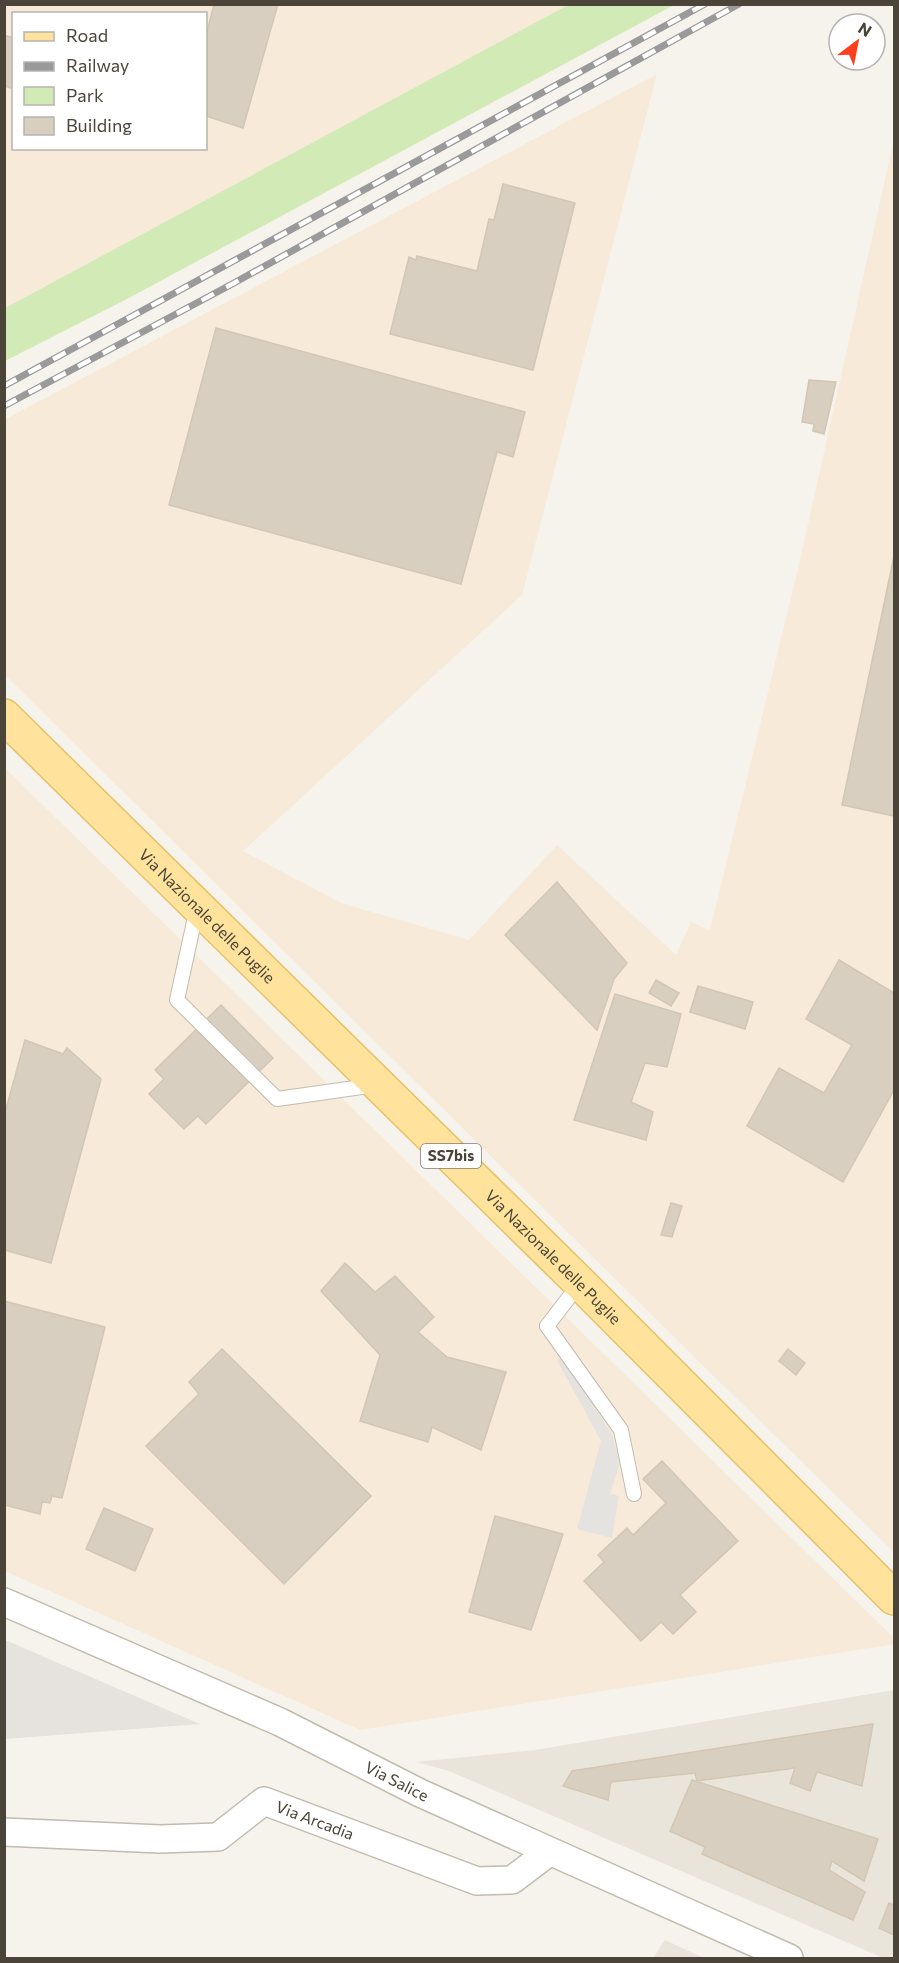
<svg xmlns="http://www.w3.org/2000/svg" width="899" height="1963" font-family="Commissioner,sans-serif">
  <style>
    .residential { fill: #eae5da }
    .commercial { fill: #f7ead8; fill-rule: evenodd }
    .industrial { fill: #e6e2dd }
    .green { fill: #d2eab5 }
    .parking { fill: #e5e3e0 }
    .building { fill: #d8cfc1; stroke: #d3c7b4; stroke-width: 1.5 }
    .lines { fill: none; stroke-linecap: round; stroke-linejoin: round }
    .lane-casing { stroke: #c2bbae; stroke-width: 16 }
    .street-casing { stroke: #c2bbae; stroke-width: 30 }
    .primary-casing { stroke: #e6c16a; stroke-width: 36 }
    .lane { stroke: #fff; stroke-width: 14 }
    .street { stroke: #fff; stroke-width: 27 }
    .primary { stroke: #ffe39c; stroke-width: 33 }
    .rail-casing { stroke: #9a9a9a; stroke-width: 7 }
    .rail { stroke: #fff; stroke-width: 4.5; stroke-dasharray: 14; stroke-linecap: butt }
    .labels { text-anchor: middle; stroke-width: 6; stroke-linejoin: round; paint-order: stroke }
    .shield { fill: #fff; stroke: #817c74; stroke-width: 1.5 }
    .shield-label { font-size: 15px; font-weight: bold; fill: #4b4439 }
    .street-label { font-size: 16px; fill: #4b4439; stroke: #fff }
  </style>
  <rect width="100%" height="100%" fill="#f6f3ec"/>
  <!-- residential -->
  <g class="residential">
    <path d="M 894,1690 L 894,1958 L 883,1958 L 449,1771 L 416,1762 L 535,1750 Z"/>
    <path d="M 665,1940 L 704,1958 L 653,1958 Z"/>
  </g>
  <!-- commercial -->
  <g class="commercial">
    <path d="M 5,5 L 568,5 L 5,308 ZM 14,14 L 206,14 L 206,148 L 14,148 Z"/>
    <path d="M 657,74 L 522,595 L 243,851 L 341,903 L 469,940 L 557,845 L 676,955 L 691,922 L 710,930 L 798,569 L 894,139 L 894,1552 L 696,1359 L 5,675 L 4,420 Z"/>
    <path d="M 4,767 L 894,1638 L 894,1644 L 360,1730 L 5,1571 Z"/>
  </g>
  <!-- industrial -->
  <path class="industrial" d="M 5,1640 L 200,1724 L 5,1739 Z"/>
  <!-- green -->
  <path class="green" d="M 568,5 L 674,5 L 125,300 L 5,361 L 5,308 Z"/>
  <!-- parking -->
  <path class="parking" d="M 563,1356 L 612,1435 L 620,1464 L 610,1494 L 619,1496 L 612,1538 L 577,1529 L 601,1441 L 557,1360 Z"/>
  <!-- building -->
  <g class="building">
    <path d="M 214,4 L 278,4 L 243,128 L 206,116 L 206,36 Z"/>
    <path d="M 4,35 L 14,38 L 14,89 L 4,86 Z"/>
    <path d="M 503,184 L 575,203 L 533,370 L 390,334 L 409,257 L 416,260 L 417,256 L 477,271 L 489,219 L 494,220 Z"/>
    <path d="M 216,328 L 525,412 L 513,457 L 497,452 L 461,584 L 169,505 Z"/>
    <path d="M 809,380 L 836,382 L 824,434 L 813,431 L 814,424 L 802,422 Z"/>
    <path d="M 894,556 L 894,816 L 842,805 Z"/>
    <path d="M 557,882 L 627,963 L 614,979 L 597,1030 L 505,935 Z"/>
    <path d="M 839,960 L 894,993 L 894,1090 L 843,1182 L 747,1126 L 779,1068 L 824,1093 L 852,1045 L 806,1019 Z"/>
    <path d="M 656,980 L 679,993 L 671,1006 L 649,993 Z"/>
    <path d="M 698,986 L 753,1002 L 745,1029 L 690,1012 Z"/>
    <path d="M 615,994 L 681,1014 L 667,1067 L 645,1063 L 631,1102 L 653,1112 L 646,1140 L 574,1120 Z"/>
    <path d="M 221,1005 L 273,1058 L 206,1124 L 198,1116 L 184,1129 L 149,1094 L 164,1079 L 155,1070 Z"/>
    <path d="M 25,1040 L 63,1054 L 67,1048 L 101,1079 L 51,1263 L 4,1250 L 4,1116 Z"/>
    <path d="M 671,1203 L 682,1206 L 672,1237 L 661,1235 Z"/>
    <path d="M 345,1263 L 375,1292 L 395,1276 L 434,1317 L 418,1332 L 447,1357 L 506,1372 L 481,1450 L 432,1427 L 428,1442 L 360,1421 L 380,1355 L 321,1291 Z"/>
    <path d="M 4,1301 L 105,1327 L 62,1498 L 52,1496 L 50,1503 L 42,1502 L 40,1514 L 4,1505 Z"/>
    <path d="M 222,1349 L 371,1496 L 284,1584 L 146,1446 L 199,1394 L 189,1382 Z"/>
    <path d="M 788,1349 L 805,1363 L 796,1375 L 779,1361 Z"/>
    <path d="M 662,1461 L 738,1541 L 680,1595 L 696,1612 L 673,1634 L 661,1622 L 641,1641 L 584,1581 L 604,1562 L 598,1555 L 627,1528 L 633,1535 L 666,1503 L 643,1479 Z"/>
    <path d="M 104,1508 L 153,1529 L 135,1571 L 86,1549 Z"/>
    <path d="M 495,1516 L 563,1534 L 531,1630 L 469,1612 Z"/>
    <path d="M 873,1724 L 862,1786 L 817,1772 L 810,1791 L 790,1783 L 795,1768 L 697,1781 L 695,1773 L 611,1782 L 608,1800 L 563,1786 L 572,1771 Z"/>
    <path d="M 692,1780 L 878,1839 L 864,1881 L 832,1861 L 829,1870 L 865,1892 L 853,1920 L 702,1854 L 705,1847 L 670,1831 Z"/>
    <path d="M 889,1903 L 894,1905 L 894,1935 L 879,1928 Z"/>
  </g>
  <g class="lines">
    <defs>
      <g id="lane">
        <path d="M 197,908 L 177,1000 L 277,1099 L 376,1085"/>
        <path d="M 580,1283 L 547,1326 L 621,1430 L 634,1494"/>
      </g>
      <g id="street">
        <path id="s1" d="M 4,1602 L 280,1722 L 420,1793 L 789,1958"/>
        <path id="s2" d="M 4,1832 L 160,1839 L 218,1837 L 264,1801 L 477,1881 L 512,1880 L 549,1852"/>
      </g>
      <g id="primary">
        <path id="s3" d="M 4,716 L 580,1283 L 894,1598"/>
      </g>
    </defs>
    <!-- lane casing -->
    <use href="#lane" class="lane-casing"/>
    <!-- street casing -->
    <use href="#street" class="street-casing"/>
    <!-- primary casing -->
    <use href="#primary" class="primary-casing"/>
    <!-- lane -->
    <use href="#lane" class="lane"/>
    <!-- street -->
    <use href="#street" class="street"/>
    <!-- primary -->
    <use href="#primary" class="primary"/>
    <defs>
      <g id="rail">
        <path d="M 4,386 L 705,4"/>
        <path d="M 4,406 L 234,283 L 739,4"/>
      </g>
    </defs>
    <!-- rail casing -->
    <use href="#rail" class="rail-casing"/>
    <!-- rail -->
    <use href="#rail" class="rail"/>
  </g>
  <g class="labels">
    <!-- shield labels -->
    <rect class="shield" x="421" y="1144" width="60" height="24" rx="4.5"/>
    <g class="shield-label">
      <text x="451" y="1161">SS7bis</text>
    </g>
    <!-- street labels -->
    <g class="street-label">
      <text dy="6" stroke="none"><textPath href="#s3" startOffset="285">Via Nazionale delle Puglie</textPath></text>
      <text dy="6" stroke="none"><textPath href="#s3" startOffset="771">Via Nazionale delle Puglie</textPath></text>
      <text dy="6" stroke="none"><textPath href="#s1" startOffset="432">Via Salice</textPath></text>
      <text dy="6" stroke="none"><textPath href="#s2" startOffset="327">Via Arcadia</textPath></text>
    </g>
  </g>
  <!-- border -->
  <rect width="899" height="1963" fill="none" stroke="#4b4439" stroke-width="12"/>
  <!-- legend -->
  <rect x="12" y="12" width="195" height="138" fill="#ffffff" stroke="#b7b4b0" stroke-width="1.5"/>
  <rect x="24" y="32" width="30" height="9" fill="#ffe39c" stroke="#b7b4b0" stroke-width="1.5"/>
  <text x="66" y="42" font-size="18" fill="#4b4439">Road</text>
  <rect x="24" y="62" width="30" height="9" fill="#9a9a9a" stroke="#b7b4b0" stroke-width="1.5"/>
  <text x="66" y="72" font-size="18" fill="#4b4439">Railway</text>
  <rect x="24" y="87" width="30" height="18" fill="#d2eab5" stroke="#b7b4b0" stroke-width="1.5"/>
  <text x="66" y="102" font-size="18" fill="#4b4439">Park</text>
  <rect x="24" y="117" width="30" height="18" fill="#d8cfc1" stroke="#b7b4b0" stroke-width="1.5"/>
  <text x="66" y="132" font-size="18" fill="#4b4439">Building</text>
  <!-- north arrow -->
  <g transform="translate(857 42) rotate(32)"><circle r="28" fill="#ffffff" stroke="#b7b4b0" stroke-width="1.5"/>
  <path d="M0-4.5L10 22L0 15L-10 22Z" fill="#fc3f1d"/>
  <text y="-9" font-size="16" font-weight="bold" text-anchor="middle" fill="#4b4439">N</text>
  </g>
</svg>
